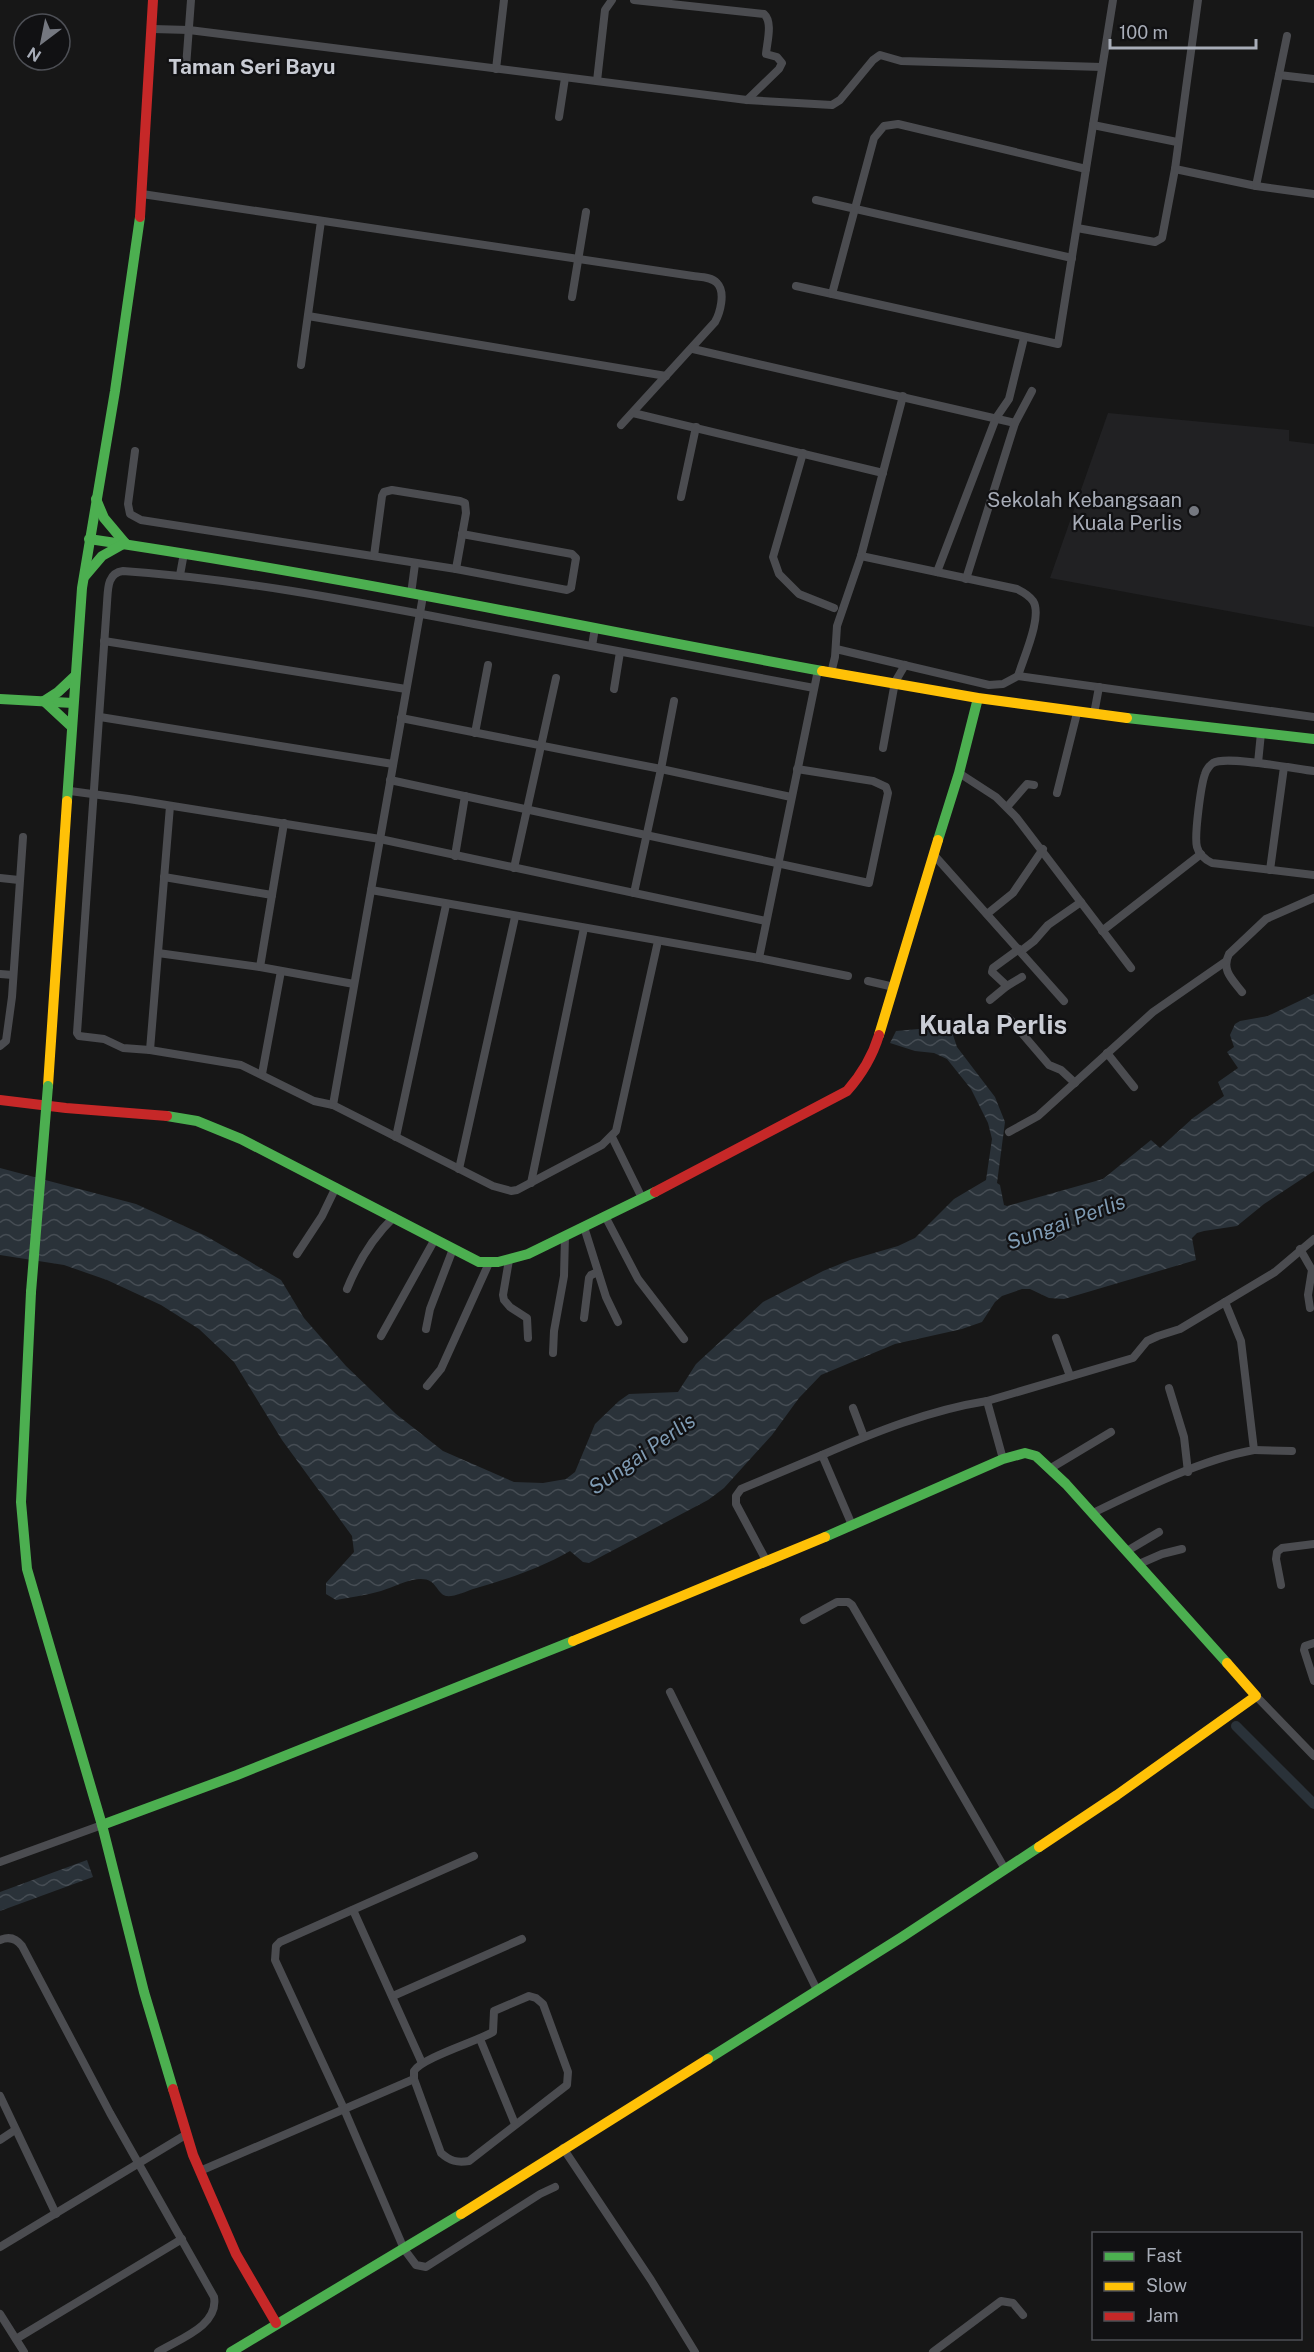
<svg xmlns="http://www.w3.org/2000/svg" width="1314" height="2352" font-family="'Public Sans',sans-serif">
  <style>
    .built { fill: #212123 }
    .water { fill: url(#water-waves) }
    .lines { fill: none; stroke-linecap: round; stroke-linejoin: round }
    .canal { stroke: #2a3239; stroke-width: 10 }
    .street { stroke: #4b4c50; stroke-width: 8 }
    .fast { stroke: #4caf50; stroke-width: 10 }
    .slow { stroke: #ffc107; stroke-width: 10 }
    .jam { stroke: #c62828; stroke-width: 10 }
    .fast-bridge { stroke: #4caf50; stroke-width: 10 }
    .poi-dot { fill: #757880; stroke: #111113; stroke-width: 2 }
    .labels { text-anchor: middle; stroke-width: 4.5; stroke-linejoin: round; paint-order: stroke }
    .poi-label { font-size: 20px; fill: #a8adb8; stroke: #111113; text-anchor: end }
    .neighbourhood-label { font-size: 21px; font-weight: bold; fill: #c9ccd4; stroke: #111113 }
    .water-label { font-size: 21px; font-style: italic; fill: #7f9bb3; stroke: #111113 }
    .district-label { font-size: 26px; font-weight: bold; fill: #c9ccd4; stroke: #111113 }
  </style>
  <defs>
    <pattern id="water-waves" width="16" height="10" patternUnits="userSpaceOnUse" patternTransform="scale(1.5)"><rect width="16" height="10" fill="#2a3239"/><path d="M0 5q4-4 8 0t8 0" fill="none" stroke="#464d54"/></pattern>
  </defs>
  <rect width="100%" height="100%" fill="#171717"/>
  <!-- built -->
  <path class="built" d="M 1108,413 L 1289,430 L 1289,441 L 1314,444 L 1314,627 L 1050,578 Z"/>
  <!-- water -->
  <g class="water">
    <path d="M 1314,994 L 1314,1171 L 1264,1204 L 1237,1226 L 1204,1231 L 1197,1233 L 1192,1238 L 1196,1260 L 1064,1299 L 1049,1298 L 1030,1289 L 1022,1289 L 1002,1296 L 995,1302 L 982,1322 L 962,1329 L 895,1344 L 821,1375 L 799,1398 L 772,1435 L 724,1488 L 708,1500 L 589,1563 L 583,1562 L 570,1551 C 539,1569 507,1579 473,1589 C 465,1592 454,1597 446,1596 C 436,1593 437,1579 421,1579 C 408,1579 394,1587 381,1591 C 367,1595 351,1597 336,1600 L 326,1594 L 326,1583 L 354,1552 L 352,1536 L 282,1440 L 234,1362 L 199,1329 L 161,1305 L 107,1280 L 64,1265 L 0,1255 L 0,1168 L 136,1204 L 206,1236 L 281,1280 L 304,1318 L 346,1366 L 396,1414 L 443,1451 L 514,1482 L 543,1483 L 566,1479 L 575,1472 L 595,1424 L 619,1401 L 629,1394 L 678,1392 L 696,1364 L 763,1302 L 823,1271 L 850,1260 L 898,1246 L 915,1238 L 954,1199 L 986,1180 L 992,1139 L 988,1123 L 971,1089 L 947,1059 L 934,1053 L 915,1051 L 890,1043 L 896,1031 L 930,1028 L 952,1032 L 957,1047 L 995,1097 L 1005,1122 L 997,1183 L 1000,1185 L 1004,1205 L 1007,1206 L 1103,1179 L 1151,1140 L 1160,1148 L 1193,1118 L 1224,1096 L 1218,1082 L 1238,1068 L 1227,1052 L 1234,1047 L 1230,1035 L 1235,1024 L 1240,1021 L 1268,1016 Z"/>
    <path d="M 87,1860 L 93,1877 L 0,1911 L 0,1892 Z"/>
  </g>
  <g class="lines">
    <!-- canal -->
    <path class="canal" d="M 1236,1726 L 1314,1804"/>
    <!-- street -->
    <g class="street">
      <path d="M 634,0 L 764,14 C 773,22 767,42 766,54 L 777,57 L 782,63 L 779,69 L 747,100"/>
      <path d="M 153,29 L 189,30 L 747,100 L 832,105 L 840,100 L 873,60 L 880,55 L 901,61 L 1102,67"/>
      <path d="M 186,67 L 191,0"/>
      <path d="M 496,69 L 504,0"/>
      <path d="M 1279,75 L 1314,79"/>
      <path d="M 597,81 L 605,10 L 612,0"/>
      <path d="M 559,117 L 565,78"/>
      <path d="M 1093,125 L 1177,142"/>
      <path d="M 1175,169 L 1256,186 L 1314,194"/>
      <path d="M 1256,186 L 1287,36"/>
      <path d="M 142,194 L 693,276 C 700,277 712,277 717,283 C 726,292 720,313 715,322 L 621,425"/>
      <path d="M 816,200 L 1072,258"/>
      <path d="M 1077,228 L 1155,242 L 1162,238 L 1175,169 L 1198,0"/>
      <path d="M 796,286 L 1058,344 L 1113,0"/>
      <path d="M 832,294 L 874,138 L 884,126 L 898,124 L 1086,169"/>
      <path d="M 572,297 L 586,212"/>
      <path d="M 308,316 L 666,376"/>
      <path d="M 693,349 L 1015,423"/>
      <path d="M 301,365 L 321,221"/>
      <path d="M 633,413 L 883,473"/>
      <path d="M 135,451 L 128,504 L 130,514 L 141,520 L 456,569 L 567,590 L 571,588 L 576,558 L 572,554 L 462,534"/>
      <path d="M 803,453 L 773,557 L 779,574 L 799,594 L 834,608"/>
      <path d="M 681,497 L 696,427"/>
      <path d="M 374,556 L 382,496 L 384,492 L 392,490 L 460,501 L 465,503 L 466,513 L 456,569"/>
      <path d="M 861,556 L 1017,589 C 1023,592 1029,595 1033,601 C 1043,616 1023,659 1018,676"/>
      <path d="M 937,572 L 996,418 L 1009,399 L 1024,338"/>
      <path d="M 180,575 L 184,553"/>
      <path d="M 966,579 L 1015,423 L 1032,391"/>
      <path d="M 411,594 L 415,564"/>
      <path d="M 104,641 L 406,689"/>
      <path d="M 592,646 L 595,628"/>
      <path d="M 836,649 L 989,685 L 1003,684 L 1018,676 L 1314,717"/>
      <path d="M 831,673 L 835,657 L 837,626 L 861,556 L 903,396"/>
      <path d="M 614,689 L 620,652"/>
      <path d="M 1094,714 L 1099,687"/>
      <path d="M 100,717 L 393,764"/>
      <path d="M 401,718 L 661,769 L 791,797"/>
      <path d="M 475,733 L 488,665"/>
      <path d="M 883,748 L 895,682 L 905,665"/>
      <path d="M 1258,763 L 1261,733"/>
      <path d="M 1314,771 C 1296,769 1226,755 1213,763 C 1210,765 1206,770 1205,774 C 1201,785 1194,836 1197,847 C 1199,855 1206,860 1212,863 L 1314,875"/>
      <path d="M 959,773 L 996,797 L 1016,817 L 1131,968"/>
      <path d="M 390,780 L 869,883 L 888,793 L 886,787 L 873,781 L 797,769"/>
      <path d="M 70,791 L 129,799 L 380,839 L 766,921"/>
      <path d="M 1057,793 L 1077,713"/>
      <path d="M 1007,807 L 1027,784 L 1034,785"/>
      <path d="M 934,855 L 1064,1001"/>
      <path d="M 455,856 L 465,796"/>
      <path d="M 514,868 L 556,678"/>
      <path d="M 1270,870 L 1284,767"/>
      <path d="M 164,877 L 272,895"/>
      <path d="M 0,878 L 19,880"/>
      <path d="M 371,890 L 759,958 L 848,976"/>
      <path d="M 634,893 L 661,769 L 674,701"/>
      <path d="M 987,914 L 1013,893 L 1043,849"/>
      <path d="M 1102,931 L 1201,854"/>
      <path d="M 658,941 L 616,1131 L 602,1145 L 517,1190 L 511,1191 L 493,1186 L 333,1105 L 314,1101 L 241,1065 L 150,1050 L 123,1048 L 104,1039 L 79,1036 L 77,1033 L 107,603 C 108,589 107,573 123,571 C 241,579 358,602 474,624 C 587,645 701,667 814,688"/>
      <path d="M 1021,951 L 1034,941 L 1048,925 L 1081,902"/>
      <path d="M 158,953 L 260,967 L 354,984"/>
      <path d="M 759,958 L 818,670"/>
      <path d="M 260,967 L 284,823"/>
      <path d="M 0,974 L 13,975"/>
      <path d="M 868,981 L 894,987"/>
      <path d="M 1007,986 L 1022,977"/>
      <path d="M 1242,992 C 1232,979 1221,970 1229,954 L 1266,919 L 1314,898"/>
      <path d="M 990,1000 L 1007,986 L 992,972 L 993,968 L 1019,949"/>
      <path d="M 1008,1017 L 1049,1065 L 1061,1070 L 1075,1083"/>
      <path d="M 0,1046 L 6,1041 L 12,997 L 23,837"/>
      <path d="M 150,1050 L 170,806"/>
      <path d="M 1107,1053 L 1134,1087"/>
      <path d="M 262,1074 L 281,971"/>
      <path d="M 333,1105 L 423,596"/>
      <path d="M 1009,1132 L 1038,1116 L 1153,1012 L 1225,962"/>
      <path d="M 396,1137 L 446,905"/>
      <path d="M 612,1137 L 642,1198"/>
      <path d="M 459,1169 L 515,917"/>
      <path d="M 531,1183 L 584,928"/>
      <path d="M 605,1216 L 638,1279 L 684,1339"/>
      <path d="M 584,1227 L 606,1297 L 618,1322"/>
      <path d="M 1300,1249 L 1312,1270 L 1308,1295 L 1310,1308"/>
      <path d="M 297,1254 L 322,1216 L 336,1187"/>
      <path d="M 509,1260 L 503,1295 L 504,1300 L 510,1307 L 527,1318 L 528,1338"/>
      <path d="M 347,1289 C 358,1262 373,1237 394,1217"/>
      <path d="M 584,1318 L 589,1278 L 591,1275 L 598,1272"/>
      <path d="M 426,1329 L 430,1309 L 453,1249"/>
      <path d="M 381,1336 L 435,1239"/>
      <path d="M 1056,1338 L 1070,1376"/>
      <path d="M 553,1353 L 554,1331 L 564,1276 L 565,1236"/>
      <path d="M 427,1386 L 441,1369 L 489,1263"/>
      <path d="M 1169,1388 L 1184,1437 L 1188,1472"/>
      <path d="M 987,1401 L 1133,1358 L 1147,1341 L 1158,1336 L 1180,1329 L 1275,1272 L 1314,1239"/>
      <path d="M 853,1408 L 864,1437"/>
      <path d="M 1254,1450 L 1292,1451"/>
      <path d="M 822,1455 C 875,1432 930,1410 987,1401 L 1003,1459"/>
      <path d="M 1051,1468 L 1111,1432"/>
      <path d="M 1093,1513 C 1140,1490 1203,1459 1254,1450 L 1241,1341 L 1225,1302"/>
      <path d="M 1127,1551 L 1159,1532"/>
      <path d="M 767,1562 L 736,1504 L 736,1496 L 741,1489 L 822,1455 L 852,1525"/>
      <path d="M 1139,1564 L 1162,1554 L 1182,1549"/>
      <path d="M 1281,1585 L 1276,1559 L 1277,1552 L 1282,1548 L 1314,1544"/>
      <path d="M 804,1620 L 837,1602 L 848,1602 L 852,1605 L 1005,1869"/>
      <path d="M 1314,1643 L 1305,1646 L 1304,1650 L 1314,1681"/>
      <path d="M 670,1692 L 817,1990"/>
      <path d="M 1256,1696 L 1314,1756"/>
      <path d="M 474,1856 L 280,1942 L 276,1946 L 275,1960 L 344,2109 L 404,2249 L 416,2265 L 426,2267 L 540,2194 L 555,2187"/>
      <path d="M 0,1862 L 102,1825"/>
      <path d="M 353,1910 L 422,2063"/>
      <path d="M 0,1940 C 9,1936 16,1938 22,1946 L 110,2113 L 214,2297 C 219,2326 179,2339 158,2352"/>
      <path d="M 393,1996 L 522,1939"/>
      <path d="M 529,1996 L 536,1998 L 543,2004 L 568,2072 L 567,2085 L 469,2161 C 457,2163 450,2161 441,2153 L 414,2079 L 414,2071 C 422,2058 475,2042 493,2032 L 494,2011 Z"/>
      <path d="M 480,2039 L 515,2124"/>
      <path d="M 0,2096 L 56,2214"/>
      <path d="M 0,2140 L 15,2130"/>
      <path d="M 563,2148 L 651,2280 L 695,2352"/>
      <path d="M 200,2171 L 414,2079"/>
      <path d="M 0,2247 L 187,2134"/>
      <path d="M 0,2314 L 24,2352"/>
      <path d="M 16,2339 L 182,2239"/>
      <path d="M 933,2352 L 1001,2301 L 1013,2303 L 1023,2315"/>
    </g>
    <!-- fast -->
    <g class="fast">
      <path d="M 96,499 L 104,518 L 125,543"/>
      <path d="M 89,539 C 335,575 578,626 822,671"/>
      <path d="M 85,576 L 102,556 L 125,543"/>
      <path d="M 0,699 L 73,703"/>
      <path d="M 44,701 L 58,692 L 75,676"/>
      <path d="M 44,701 L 72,727"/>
      <path d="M 1127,718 L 1314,739"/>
      <path d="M 67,801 L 82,588 L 115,391 L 140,217"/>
      <path d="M 938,840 L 959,773 L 978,698"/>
      <path d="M 167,1116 L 197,1121 L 241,1139 L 479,1262 L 498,1262 L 528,1254 L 655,1192"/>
      <path d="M 31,1292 L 21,1502 L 27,1569 L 102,1825 L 144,1992 L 173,2089"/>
      <path d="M 825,1537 L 1003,1459 L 1025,1453 L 1036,1456 L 1066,1484 L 1227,1663"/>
      <path d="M 102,1825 L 237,1775 L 573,1641"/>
      <path d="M 708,2059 L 902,1937 L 1039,1847"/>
      <path d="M 231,2352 L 461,2214"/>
    </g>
    <!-- slow -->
    <g class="slow">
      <path d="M 822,671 L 978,698 L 1127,718"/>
      <path d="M 879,1035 L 938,840"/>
      <path d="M 48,1086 L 67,801"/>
      <path d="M 573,1641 L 825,1537"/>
      <path d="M 1039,1847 L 1117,1795 L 1256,1696 L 1227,1663"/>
      <path d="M 461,2214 L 708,2059"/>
    </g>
    <!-- jam -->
    <g class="jam">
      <path d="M 140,217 L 153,0"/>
      <path d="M 0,1100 L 66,1108 L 167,1116"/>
      <path d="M 655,1192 L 847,1091 C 862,1074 872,1058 879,1035"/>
      <path d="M 173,2089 L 193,2155 L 236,2254 L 276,2323"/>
    </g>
    <!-- fast-bridge -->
    <path class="fast-bridge" d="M 31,1292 L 48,1086"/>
  </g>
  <!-- markers -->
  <circle class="poi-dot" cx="1194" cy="511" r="6"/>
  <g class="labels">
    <!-- poi labels -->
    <g class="poi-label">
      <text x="1182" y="507">Sekolah Kebangsaan<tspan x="1182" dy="23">Kuala Perlis</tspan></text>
    </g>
    <!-- neighbourhood labels -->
    <g class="neighbourhood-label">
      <text x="252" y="74">Taman Seri Bayu</text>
    </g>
    <!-- water labels -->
    <g class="water-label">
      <text transform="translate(1066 1222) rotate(-20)" y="7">Sungai Perlis</text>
      <text transform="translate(642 1454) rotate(-35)" y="7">Sungai Perlis</text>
    </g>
    <!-- district labels -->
    <g class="district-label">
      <text x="993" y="1034">Kuala Perlis</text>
    </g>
  </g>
  <!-- legend -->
  <rect x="1092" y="2232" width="210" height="108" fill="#111113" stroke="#4d4f55" stroke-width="1.5"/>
  <rect x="1104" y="2252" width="30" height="9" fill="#4caf50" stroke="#4d4f55" stroke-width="1.5"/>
  <text x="1146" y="2262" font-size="18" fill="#a8adb8">Fast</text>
  <rect x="1104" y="2282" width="30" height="9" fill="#ffc107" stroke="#4d4f55" stroke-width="1.5"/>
  <text x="1146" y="2292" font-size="18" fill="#a8adb8">Slow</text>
  <rect x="1104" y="2312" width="30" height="9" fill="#c62828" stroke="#4d4f55" stroke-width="1.5"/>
  <text x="1146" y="2322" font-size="18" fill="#a8adb8">Jam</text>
  <!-- north arrow -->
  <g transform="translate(42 42) rotate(212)"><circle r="28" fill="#111113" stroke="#4d4f55" stroke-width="1.5"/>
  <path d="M0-4.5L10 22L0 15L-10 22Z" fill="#757880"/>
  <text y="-9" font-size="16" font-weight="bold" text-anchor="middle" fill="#a8adb8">N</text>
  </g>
  <!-- scale -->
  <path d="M1110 39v9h146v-9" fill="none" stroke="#a8adb8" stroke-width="3"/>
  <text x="1119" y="39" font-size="18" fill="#a8adb8" stroke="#111113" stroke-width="4.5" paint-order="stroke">100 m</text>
</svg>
